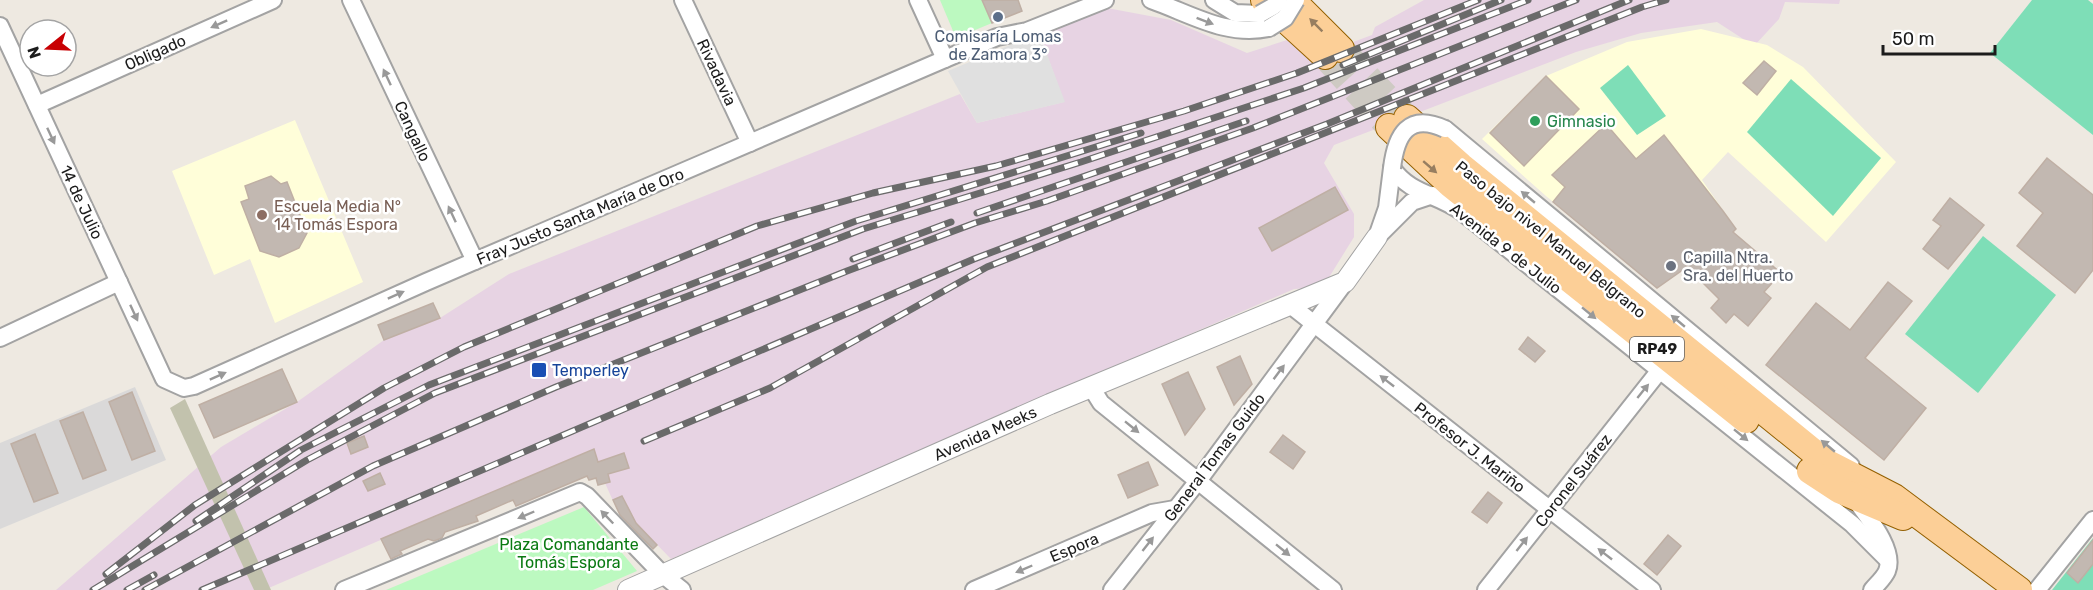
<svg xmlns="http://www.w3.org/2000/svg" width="2093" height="590" font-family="Rubik,sans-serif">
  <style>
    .residential { fill: #dad9d9 }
    .industrial { fill: #e7d3e3 }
    .education { fill: #fffed9 }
    .construction { fill: #c2c2ad }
    .park { fill: #bcf9c0 }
    .pitch { fill: #7edeb7 }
    .parking { fill: #e0e0e0 }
    .building { fill: #c2b8b1; stroke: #bfafa4; stroke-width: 1.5 }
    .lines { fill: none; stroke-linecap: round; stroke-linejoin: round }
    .primary-tunnel { stroke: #cecac3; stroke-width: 26; stroke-dasharray: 26 13; stroke-linecap: butt }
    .minor-casing { stroke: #a3a3a3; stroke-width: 20 }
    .tertiary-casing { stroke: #a3a3a3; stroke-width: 22 }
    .primary-casing { stroke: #946000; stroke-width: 28 }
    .minor { stroke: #fff; stroke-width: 16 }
    .tertiary { stroke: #fff; stroke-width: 20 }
    .primary { stroke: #fccf97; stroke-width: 26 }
    .rail-casing { stroke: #6a6a6a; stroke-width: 7 }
    .rail { stroke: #fff; stroke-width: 4.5; stroke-dasharray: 14; stroke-linecap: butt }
    .minor-bridge-casing { stroke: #a3a3a3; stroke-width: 20; stroke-linecap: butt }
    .minor-bridge { stroke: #fff; stroke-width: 16 }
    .oneway { fill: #999 }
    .oneway2 { fill: #977e60 }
    .service-dot { fill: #5c6f8a; stroke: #fff; stroke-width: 2 }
    .leisure-dot { fill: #2e9e5b; stroke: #fff; stroke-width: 2 }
    .education-dot { fill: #8d6e63; stroke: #fff; stroke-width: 2 }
    .worship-dot { fill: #6b7280; stroke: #fff; stroke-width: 2 }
    .transit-dot { fill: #1a4fb4; stroke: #fff; stroke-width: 2 }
    .labels { text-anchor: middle; stroke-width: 5; stroke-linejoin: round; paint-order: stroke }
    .shield { fill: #fff; stroke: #606060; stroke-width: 1.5 }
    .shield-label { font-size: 15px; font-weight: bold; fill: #1c1c1c }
    .service-label { font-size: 16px; fill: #4e5e75; stroke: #fff }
    .street-label { font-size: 16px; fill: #1c1c1c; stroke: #fff }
    .leisure-label { font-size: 16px; fill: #27864d; stroke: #fff; text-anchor: start }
    .education-label { font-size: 16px; fill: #785e54; stroke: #fff; text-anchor: start }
    .worship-label { font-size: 16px; fill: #5b616d; stroke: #fff; text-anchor: start }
    .transit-label { font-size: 16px; fill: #164399; stroke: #fff; text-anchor: start }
    .park-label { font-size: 16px; fill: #0a7a12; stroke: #fff }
  </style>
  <rect width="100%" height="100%" fill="#eee9e1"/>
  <!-- residential -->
  <path class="residential" d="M 135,387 L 166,460 L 0,529 L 0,443 Z"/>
  <!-- industrial -->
  <path class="industrial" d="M 1424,0 L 1840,0 L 1839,4 L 1785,2 L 1779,19 L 1754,46 L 1717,22 L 1641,33 L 1576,52 L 1334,145 L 1324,163 L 1354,214 L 1354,237 L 1323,287 L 1294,289 L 671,559 L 636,523 L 624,499 L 614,503 L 605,483 L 610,481 L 608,474 L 629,468 L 598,462 L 593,449 L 264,590 L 56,590 L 221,447 L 297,402 L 384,340 L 440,318 L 509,274 L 960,94 L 977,123 L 1064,102 L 1039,33 L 1107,8 L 1171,20 L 1247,53 L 1287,40 L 1310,58 L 1372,35 L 1375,27 Z"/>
  <!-- education -->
  <g class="education">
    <path d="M 1701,29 L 1767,45 L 1803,67 L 1896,162 L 1826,242 L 1728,152 L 1702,180 L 1736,229 L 1716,246 L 1643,275 L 1546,196 L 1482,139 L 1546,76 L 1627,42 Z"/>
    <path d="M 295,120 L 363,282 L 275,323 L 250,259 L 214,275 L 172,171 Z"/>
  </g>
  <!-- construction -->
  <path class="construction" d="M 185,399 L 271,590 L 254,590 L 170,408 Z"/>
  <!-- park -->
  <g class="park">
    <path d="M 940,0 L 982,0 L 992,23 L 956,38 Z"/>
    <path d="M 584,507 L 637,571 L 593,590 L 386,590 Z"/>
  </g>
  <!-- pitch -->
  <g class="pitch">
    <path d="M 2032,0 L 2088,0 L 2093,4 L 2093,135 L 1990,53 Z"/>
    <path d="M 1628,65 L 1666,116 L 1637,135 L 1600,88 Z"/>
    <path d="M 1791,79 L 1881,158 L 1833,216 L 1747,132 Z"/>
    <path d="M 1983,236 L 2056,295 L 1978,393 L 1905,334 Z"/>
    <path d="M 2093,538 L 2093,590 L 2052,590 Z"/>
  </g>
  <!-- parking -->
  <path class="parking" d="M 1039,33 L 1065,102 L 977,123 L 948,71 Z"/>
  <!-- building -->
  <g class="building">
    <path d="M 982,0 L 1018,0 L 1022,11 L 992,23 Z"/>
    <path d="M 1764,61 L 1776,71 L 1757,95 L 1743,83 Z"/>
    <path d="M 1546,76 L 1579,109 L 1524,166 L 1490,133 Z"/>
    <path d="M 1606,124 L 1636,159 L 1664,135 L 1723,211 L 1736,229 L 1733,232 L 1781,273 L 1764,292 L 1771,298 L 1748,326 L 1734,314 L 1726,323 L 1711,308 L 1719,299 L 1687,267 L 1657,288 L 1553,202 L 1565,187 L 1552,175 Z"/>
    <path d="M 2047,158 L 2093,195 L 2093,270 L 2075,293 L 2017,246 L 2043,213 L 2019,193 Z"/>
    <path d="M 271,176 L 281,184 L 287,182 L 307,233 L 299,248 L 279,257 L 260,251 L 241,202 L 249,199 L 245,186 Z"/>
    <path d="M 1335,187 L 1348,210 L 1272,251 L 1259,228 Z"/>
    <path d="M 1950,198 L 1984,225 L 1948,269 L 1923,249 L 1941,226 L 1933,220 Z"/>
    <path d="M 1888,282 L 1912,301 L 1865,358 L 1926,408 L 1884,460 L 1766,365 L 1816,303 L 1850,330 Z"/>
    <path d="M 433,303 L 440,318 L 384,340 L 378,325 Z"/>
    <path d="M 1528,337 L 1545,351 L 1535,362 L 1519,349 Z"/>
    <path d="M 1240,356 L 1252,384 L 1234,405 L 1217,367 Z"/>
    <path d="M 282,369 L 297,402 L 214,438 L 199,405 Z"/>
    <path d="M 1188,372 L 1205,409 L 1185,435 L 1162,384 Z"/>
    <path d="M 132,392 L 155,451 L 132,460 L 109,402 Z"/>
    <path d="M 83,412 L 106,470 L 83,479 L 60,421 Z"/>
    <path d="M 35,434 L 58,493 L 34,502 L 11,444 Z"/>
    <path d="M 1283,435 L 1305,452 L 1293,469 L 1270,452 Z"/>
    <path d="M 364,436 L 368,447 L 351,454 L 347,443 Z"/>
    <path d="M 594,449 L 598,462 L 624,453 L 629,468 L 608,474 L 610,482 L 598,485 L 596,478 L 589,480 L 587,476 L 516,506 L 513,500 L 476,516 L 478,521 L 445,532 L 442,538 L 434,541 L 428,539 L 400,551 L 402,554 L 391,559 L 381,539 Z"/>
    <path d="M 1148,462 L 1158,485 L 1128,498 L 1118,475 Z"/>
    <path d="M 380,473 L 385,484 L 368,491 L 363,481 Z"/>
    <path d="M 1488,492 L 1502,503 L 1487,523 L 1472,512 Z"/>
    <path d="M 622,496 L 636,523 L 657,545 L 653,549 L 620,515 L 613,500 Z"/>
    <path d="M 1668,535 L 1681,546 L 1657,575 L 1644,564 Z"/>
    <path d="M 2093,540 L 2093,564 L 2078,583 L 2067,573 Z"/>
  </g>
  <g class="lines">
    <!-- primary-tunnel -->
    <g class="primary-tunnel">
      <path d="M 1341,49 L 1407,118"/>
      <path d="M 1329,61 L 1389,127"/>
    </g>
    <defs>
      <g id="minor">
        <path d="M 351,0 L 475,261"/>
        <path d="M 683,0 L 750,143"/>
        <path d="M 918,0 L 945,59"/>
        <path d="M 1151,0 C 1191,14 1226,37 1269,28"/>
        <path d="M 1214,0 L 1235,13 L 1260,14"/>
        <path d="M 0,26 L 164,379 L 184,388 L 194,386 L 426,282 L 945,59 L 997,37 L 1027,31 L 1105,0"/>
        <path d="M 37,105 L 273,0"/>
        <path d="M 1445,129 L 1851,466"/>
        <path d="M 1392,168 C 1411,195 1436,193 1462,212 L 1852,524 L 1888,560"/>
        <path d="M 1379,231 L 1387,208 L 1392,168"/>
        <path d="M 1377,237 L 1412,202 L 1433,195"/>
        <path d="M 1289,304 L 1652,590"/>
        <path d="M 0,338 L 119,282"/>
        <path d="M 1091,387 L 1101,403 L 1333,590"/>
        <path d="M 1854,498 C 1865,514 1896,549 1887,571 C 1884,578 1877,584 1872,590"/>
        <path d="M 344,590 L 580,492 L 587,496 L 662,574 L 682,590"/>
        <path d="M 974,590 L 1152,513 L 1175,509"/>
        <path d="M 1112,590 L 1198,481 L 1345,282"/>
        <path d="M 1486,590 L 1660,370"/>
        <path d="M 2037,590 L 2093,520"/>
      </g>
      <path id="tertiary" d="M 628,590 L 1050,404 L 1345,282 L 1377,237"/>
      <g id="primary">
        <path d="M 1264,0 L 1325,56"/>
        <path d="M 1292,0 L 1341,49"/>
        <path d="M 1407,118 L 1461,166 L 1826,462 L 1894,497 L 2019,590"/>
        <path d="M 1389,127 L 1450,184 L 1746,420"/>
        <path d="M 1810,471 L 1839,490 L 1903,517"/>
      </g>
    </defs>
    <!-- minor casing -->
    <use href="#minor" class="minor-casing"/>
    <!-- tertiary casing -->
    <use href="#tertiary" class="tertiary-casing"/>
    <!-- primary casing -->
    <use href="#primary" class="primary-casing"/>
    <!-- minor -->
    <use href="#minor" class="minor"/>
    <!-- tertiary -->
    <use href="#tertiary" class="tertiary"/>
    <!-- primary -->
    <use href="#primary" class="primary"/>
    <defs>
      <g id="rail">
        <path d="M 1343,65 L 1501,0"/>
        <path d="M 977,213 L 1246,121"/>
        <path d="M 853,259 L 951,222"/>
        <path d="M 644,441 L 770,388 L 987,267 L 1642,7 L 1666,0"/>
        <path d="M 196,521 L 301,450 L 429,385 L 856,221 L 1141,133"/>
        <path d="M 106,574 L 195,505 L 384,388 L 464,347 L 757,226 L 873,193 L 996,166 L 1184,111 L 1297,73 L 1478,0"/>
        <path d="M 93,590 L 307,460 L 435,393 L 863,229 L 1081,162 L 1304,88 L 1528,0"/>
        <path d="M 127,590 L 154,575"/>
        <path d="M 145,590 L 373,466 L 556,387 L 847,271 L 975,223 L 1047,201 L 1253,128 L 1576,0"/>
        <path d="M 202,590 L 974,259 L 1327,124 L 1629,0"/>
      </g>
    </defs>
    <!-- rail casing -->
    <use href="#rail" class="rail-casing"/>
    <!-- rail -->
    <use href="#rail" class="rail"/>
    <defs>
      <g id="minor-bridge">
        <path d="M 1260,14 L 1274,6 L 1279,0"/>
        <path d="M 1269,28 L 1285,18 L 1296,0"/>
        <path d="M 1392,168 C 1396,135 1408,112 1445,129"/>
      </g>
    </defs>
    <!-- minor-bridge casing -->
    <use href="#minor-bridge" class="minor-bridge-casing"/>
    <!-- minor-bridge -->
    <use href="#minor-bridge" class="minor-bridge"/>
  </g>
  <!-- one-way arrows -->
  <defs><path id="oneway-solid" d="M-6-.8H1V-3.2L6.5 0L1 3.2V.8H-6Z" transform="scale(1.5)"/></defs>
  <g class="oneway">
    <use href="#oneway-solid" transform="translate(1205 21) rotate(21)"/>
    <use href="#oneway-solid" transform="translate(219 24) rotate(156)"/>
    <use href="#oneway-solid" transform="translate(387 77) rotate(-115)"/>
    <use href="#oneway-solid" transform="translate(51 136) rotate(65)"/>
    <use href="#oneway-solid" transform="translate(1528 197) rotate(-140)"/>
    <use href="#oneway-solid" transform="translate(452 214) rotate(-115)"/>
    <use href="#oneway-solid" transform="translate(396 295) rotate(-24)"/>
    <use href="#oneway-solid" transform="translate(134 313) rotate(65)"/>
    <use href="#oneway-solid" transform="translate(1589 313) rotate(39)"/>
    <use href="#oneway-solid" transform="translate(1678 321) rotate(-140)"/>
    <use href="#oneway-solid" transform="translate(1279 372) rotate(-53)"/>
    <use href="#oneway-solid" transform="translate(218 376) rotate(-24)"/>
    <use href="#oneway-solid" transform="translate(1387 381) rotate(-142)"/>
    <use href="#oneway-solid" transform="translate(1643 391) rotate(-51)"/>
    <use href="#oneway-solid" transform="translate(1132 427) rotate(39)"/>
    <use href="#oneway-solid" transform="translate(1741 435) rotate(39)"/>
    <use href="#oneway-solid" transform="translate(1828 446) rotate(-140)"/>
    <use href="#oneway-solid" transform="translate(526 515) rotate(157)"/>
    <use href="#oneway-solid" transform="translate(607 517) rotate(-134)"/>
    <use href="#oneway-solid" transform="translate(1148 544) rotate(-52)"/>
    <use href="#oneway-solid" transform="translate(1522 544) rotate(-52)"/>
    <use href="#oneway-solid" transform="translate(1283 550) rotate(39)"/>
    <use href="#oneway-solid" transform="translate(1605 554) rotate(-142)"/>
    <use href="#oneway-solid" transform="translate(1024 569) rotate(157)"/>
  </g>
  <g class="oneway2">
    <use href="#oneway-solid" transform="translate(1316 25) rotate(-135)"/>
    <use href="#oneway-solid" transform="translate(1430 167) rotate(41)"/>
  </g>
  <!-- markers -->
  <circle class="service-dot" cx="998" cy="17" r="6"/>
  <circle class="leisure-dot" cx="1535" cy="121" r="6"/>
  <circle class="education-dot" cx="262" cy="215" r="6"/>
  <circle class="worship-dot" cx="1671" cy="266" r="6"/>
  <rect class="transit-dot" x="531" y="362" width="16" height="16" rx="3"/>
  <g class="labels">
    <!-- shield labels -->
    <rect class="shield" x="1630" y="337" width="54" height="24" rx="4.5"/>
    <g class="shield-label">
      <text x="1657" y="354">RP49</text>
    </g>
    <!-- service labels -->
    <g class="service-label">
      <text x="998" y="42">Comisaría Lomas<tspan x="998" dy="18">de Zamora 3°</tspan></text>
    </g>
    <!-- street labels -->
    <g class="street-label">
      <text transform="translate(155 52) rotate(-24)" y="6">Obligado</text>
      <text transform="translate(717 72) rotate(65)" y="6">Rivadavia</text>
      <text transform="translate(413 131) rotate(65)" y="6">Cangallo</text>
      <text transform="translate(82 202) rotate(65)" y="6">14 de Julio</text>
      <text transform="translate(580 216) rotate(-23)" y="6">Fray Justo Santa María de Oro</text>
      <text transform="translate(1551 239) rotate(39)" y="6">Paso bajo nivel Manuel Belgrano</text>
      <text transform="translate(1506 248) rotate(38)" y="6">Avenida 9 de Julio</text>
      <text transform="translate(985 433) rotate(-24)" y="6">Avenida Meeks</text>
      <text transform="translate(1470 447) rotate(38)" y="6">Profesor J. Mariño</text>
      <text transform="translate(1214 457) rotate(-53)" y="6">General Tomas Guido</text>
      <text transform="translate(1573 480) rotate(-52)" y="6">Coronel Suárez</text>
      <text transform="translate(1074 547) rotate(-23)" y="6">Espora</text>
    </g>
    <!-- leisure labels -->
    <g class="leisure-label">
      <text x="1547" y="127">Gimnasio</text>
    </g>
    <!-- education labels -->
    <g class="education-label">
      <text x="274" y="212">Escuela Media N°<tspan x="274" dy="18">14 Tomás Espora</tspan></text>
    </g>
    <!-- worship labels -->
    <g class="worship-label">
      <text x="1683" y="263">Capilla Ntra.<tspan x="1683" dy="18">Sra. del Huerto</tspan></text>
    </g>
    <!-- transit labels -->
    <g class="transit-label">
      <text x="552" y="376">Temperley</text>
    </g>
    <!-- park labels -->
    <g class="park-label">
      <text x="569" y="550">Plaza Comandante<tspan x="569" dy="18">Tomás Espora</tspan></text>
    </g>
  </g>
  <!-- north arrow -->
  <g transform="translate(48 48) rotate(252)"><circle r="28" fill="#ffffff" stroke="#a4a4a4" stroke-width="1.5"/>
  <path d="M0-4.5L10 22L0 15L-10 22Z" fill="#c80003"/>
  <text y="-9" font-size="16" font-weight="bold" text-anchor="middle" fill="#1c1c1c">N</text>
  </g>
  <!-- scale -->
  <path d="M1883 45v9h112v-9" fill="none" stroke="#1c1c1c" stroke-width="3"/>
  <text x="1892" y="45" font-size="18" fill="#1c1c1c" stroke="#ffffff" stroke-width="4.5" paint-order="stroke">50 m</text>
</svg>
